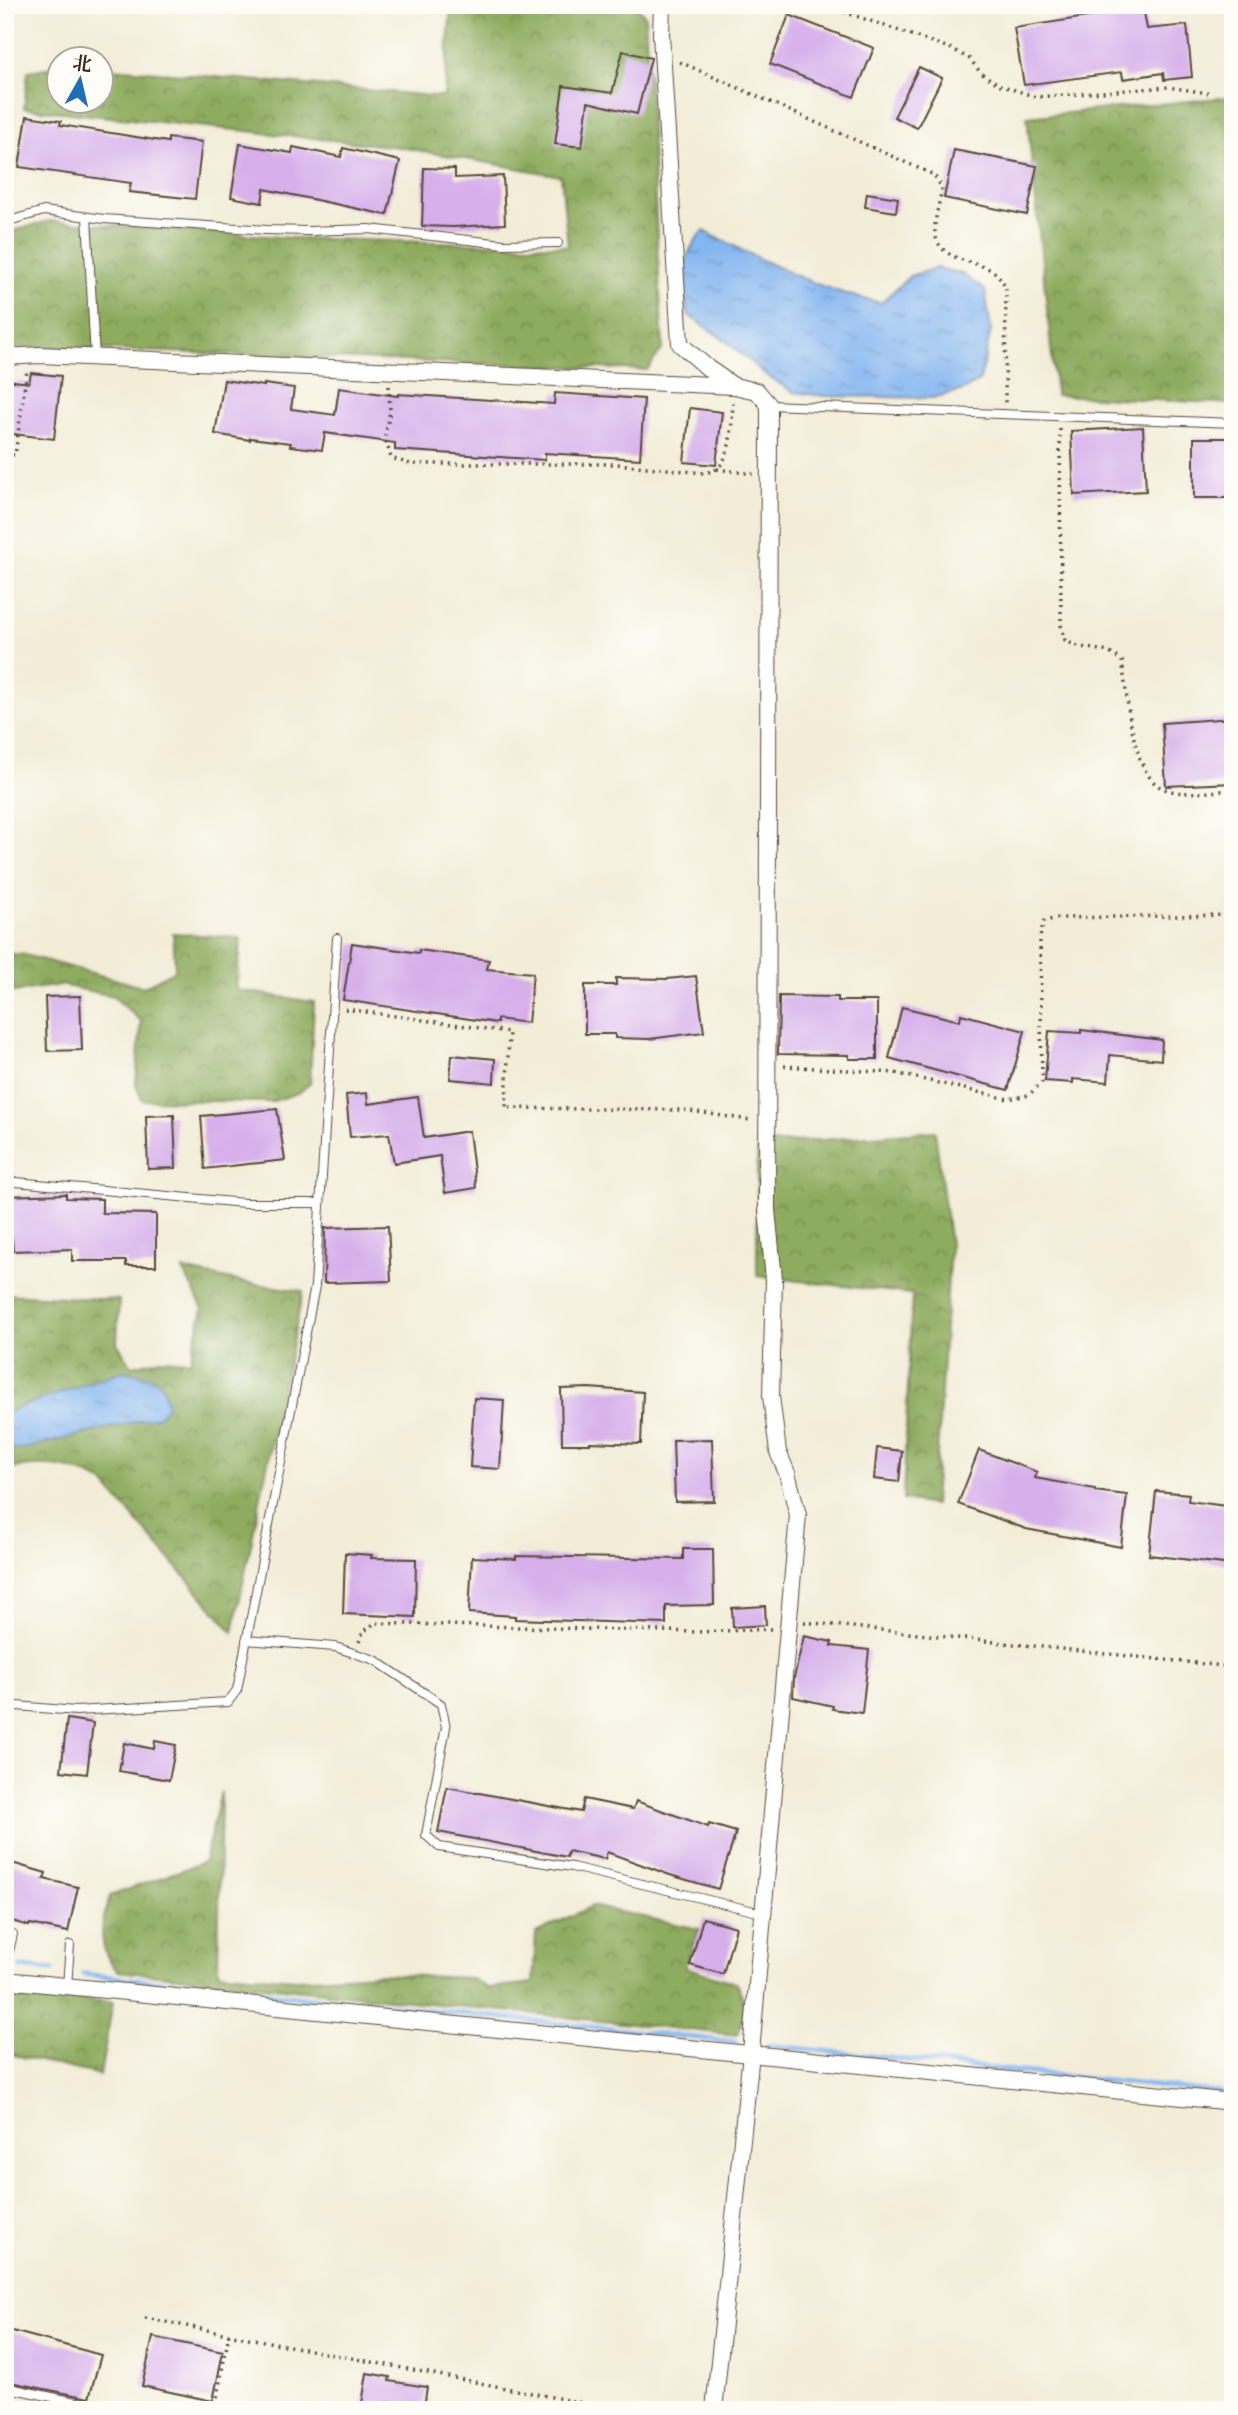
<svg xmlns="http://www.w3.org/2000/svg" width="1238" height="2415" font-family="'EB Garamond','Noto Serif SC',serif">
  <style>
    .forest { fill: url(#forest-crowns); stroke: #646b3e; stroke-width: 2 }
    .water { fill: url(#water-ripples); stroke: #607088; stroke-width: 2 }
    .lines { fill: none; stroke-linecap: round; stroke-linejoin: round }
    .stream { stroke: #84b6f1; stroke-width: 5 }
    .building { fill: #d7b0eb }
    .lane-casing { stroke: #57473a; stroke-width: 10 }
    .street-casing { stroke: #57473a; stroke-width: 18 }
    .path { stroke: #57473a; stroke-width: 3.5; stroke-dasharray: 2 5; stroke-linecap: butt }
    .lane { stroke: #fff; stroke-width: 8 }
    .street { stroke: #fff; stroke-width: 16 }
  </style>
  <defs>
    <pattern id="forest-crowns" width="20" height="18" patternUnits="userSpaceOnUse" patternTransform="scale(1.75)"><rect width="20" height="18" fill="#8eac5f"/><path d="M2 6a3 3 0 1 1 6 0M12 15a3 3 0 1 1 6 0" fill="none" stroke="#758c4e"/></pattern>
    <pattern id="water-ripples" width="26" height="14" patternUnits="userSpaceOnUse" patternTransform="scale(1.75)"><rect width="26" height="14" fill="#84b6f1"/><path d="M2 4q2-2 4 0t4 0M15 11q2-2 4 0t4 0" fill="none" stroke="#6d94c3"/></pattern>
  </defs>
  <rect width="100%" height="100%" fill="#fdfcf7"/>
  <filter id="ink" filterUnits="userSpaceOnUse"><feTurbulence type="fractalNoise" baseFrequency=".0143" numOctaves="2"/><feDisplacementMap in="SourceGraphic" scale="14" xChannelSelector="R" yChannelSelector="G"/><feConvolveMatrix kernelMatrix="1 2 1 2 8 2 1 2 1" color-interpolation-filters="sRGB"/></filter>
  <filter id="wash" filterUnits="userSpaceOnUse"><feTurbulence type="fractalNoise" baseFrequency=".00686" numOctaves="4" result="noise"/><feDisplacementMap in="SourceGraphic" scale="28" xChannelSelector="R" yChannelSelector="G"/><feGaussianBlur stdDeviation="1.57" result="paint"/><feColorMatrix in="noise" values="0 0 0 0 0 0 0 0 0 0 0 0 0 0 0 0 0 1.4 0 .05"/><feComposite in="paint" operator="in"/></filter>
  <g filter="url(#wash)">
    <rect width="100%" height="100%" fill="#f3edd8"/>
    <!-- forest -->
    <g class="forest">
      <path d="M 451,5 L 636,5 L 645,16 L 663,348 L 647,370 L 35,347 L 5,349 L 5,233 L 49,221 L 293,238 L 568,246 L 561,176 L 399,147 L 24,108 L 28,71 L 59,66 L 60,102 L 102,102 L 102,67 L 444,97 Z"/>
      <path d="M 1229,97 L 1233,117 L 1233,404 L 1056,395 L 1027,117 Z"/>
      <path d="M 173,933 L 241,938 L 236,990 L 314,1002 L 310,1083 L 300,1092 L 271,1102 L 142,1100 L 136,1085 L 141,1021 L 113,996 L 61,985 L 5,993 L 5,954 L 21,954 L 144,987 L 175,970 Z"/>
      <path d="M 935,1131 L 950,1245 L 934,1505 L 903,1500 L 912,1294 L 757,1276 L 757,1145 Z"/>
      <path d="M 183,1270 L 242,1282 L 303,1291 L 233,1632 L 102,1481 C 65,1464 46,1463 5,1469 L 5,1294 L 119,1300 L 117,1343 L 132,1366 L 161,1359 L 190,1361 L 203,1309 Z"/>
      <path d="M 221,1792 L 218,1972 L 295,1979 L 377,1974 L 470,1978 L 488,1988 L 533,1983 L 536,1933 L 592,1906 L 699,1929 L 685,1967 L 736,1983 C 747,2000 745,2016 737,2035 L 118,1971 C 96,1949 101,1923 110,1896 L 204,1862 Z"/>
      <path d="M 5,1993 L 113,2002 L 100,2075 L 5,2053 Z"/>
    </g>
    <!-- water -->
    <g class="water">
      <path d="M 704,231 C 761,260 818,290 881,303 L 910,276 L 936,268 L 962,274 L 985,290 L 991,330 L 980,380 L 963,390 L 932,398 L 826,396 L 793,392 L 766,375 L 726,341 L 688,315 C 681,287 681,251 704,231 Z"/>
      <path d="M 122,1371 L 149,1376 L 163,1385 L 167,1407 L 159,1416 L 22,1449 L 9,1449 L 5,1446 L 5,1416 L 12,1410 Z"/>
    </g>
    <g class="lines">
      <!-- stream -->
      <g class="stream">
        <path d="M 21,1967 L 53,1970"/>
        <path d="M 83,1974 L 736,2042"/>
        <path d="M 767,2045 L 1233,2094"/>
      </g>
    </g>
    <g id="blocks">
      <!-- building -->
      <g class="building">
        <path d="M 1143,6 L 1147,29 L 1187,25 L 1192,77 L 1164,80 L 1163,73 L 1123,79 L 1122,72 L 1024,85 L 1014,28 L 1113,13 L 1112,11 Z"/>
        <path d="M 789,15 L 874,48 L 854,97 L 770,64 Z"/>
        <path d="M 623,51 L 651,58 L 637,114 L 588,102 L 582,147 L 555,144 L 563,86 L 612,93 Z"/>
        <path d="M 919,67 L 942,78 L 917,128 L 894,117 Z"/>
        <path d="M 27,116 L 61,121 L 60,125 L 168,142 L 168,138 L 202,142 L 195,199 L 129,192 L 131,183 L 19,167 Z"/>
        <path d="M 240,144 L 292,153 L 293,147 L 341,157 L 343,148 L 400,161 L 387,215 L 264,189 L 262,203 L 231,197 Z"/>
        <path d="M 954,150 L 1037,166 L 1027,215 L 944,198 Z"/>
        <path d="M 424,168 L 455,169 L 455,178 L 503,176 L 505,224 L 453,227 L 422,226 Z"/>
        <path d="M 867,193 L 898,198 L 896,212 L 865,207 Z"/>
        <path d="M 31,373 L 61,376 L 54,439 L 5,433 L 5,380 L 29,383 Z"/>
        <path d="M 224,380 L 264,386 L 264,384 L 294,388 L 291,409 L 335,415 L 339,388 L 398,396 L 398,394 L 554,404 L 555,393 L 644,399 L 640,459 L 545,453 L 545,460 L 395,450 L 395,443 L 325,433 L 322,450 L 290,446 L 291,443 L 250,438 L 250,440 L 215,434 Z"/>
        <path d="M 690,408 L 722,412 L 716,465 L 684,462 Z"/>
        <path d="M 1143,427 L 1146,491 L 1074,495 L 1071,431 Z"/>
        <rect x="1194" y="438" width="39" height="60"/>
        <path d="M 1233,718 L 1233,783 L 1166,786 L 1162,723 Z"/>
        <path d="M 352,943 L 419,953 L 419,950 L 489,960 L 487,969 L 533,973 L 528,1023 L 497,1019 L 497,1023 L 343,1000 Z"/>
        <path d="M 696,976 L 704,1032 L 649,1039 L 615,1038 L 615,1034 L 585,1034 L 585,985 L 616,985 L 616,978 L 667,979 Z"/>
        <path d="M 80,996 L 82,1050 L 47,1051 L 45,997 Z"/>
        <path d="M 779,996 L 838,997 L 838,1001 L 877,1001 L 877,1059 L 849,1059 L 849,1055 L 778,1054 Z"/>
        <path d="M 902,1007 L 960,1021 L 961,1014 L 1025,1031 L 1008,1090 L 889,1058 Z"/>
        <path d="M 1081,1030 L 1162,1040 L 1161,1060 L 1110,1055 L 1108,1082 L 1073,1079 L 1073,1083 L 1045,1081 L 1049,1031 L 1081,1033 Z"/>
        <path d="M 452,1055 L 495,1059 L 494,1083 L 450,1079 Z"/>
        <path d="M 367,1093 L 368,1104 L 418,1097 L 424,1138 L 469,1131 L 476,1188 L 445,1193 L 440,1156 L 394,1163 L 389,1134 L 350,1137 L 346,1095 Z"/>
        <path d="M 277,1109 L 285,1160 L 205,1169 L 201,1116 Z"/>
        <path d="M 174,1115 L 176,1168 L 148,1169 L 146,1116 Z"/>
        <path d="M 66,1194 L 66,1198 L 102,1199 L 102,1213 L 156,1214 L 156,1266 L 126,1266 L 126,1261 L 72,1261 L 72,1249 L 13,1251 L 12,1238 L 5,1239 L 5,1196 Z"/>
        <path d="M 388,1226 L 391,1281 L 324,1283 L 325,1228 Z"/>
        <path d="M 589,1388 L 643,1392 L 641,1444 L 590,1442 L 590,1444 L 562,1444 L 561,1389 Z"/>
        <path d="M 474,1398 L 504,1400 L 500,1469 L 470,1467 Z"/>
        <path d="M 712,1439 L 714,1501 L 675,1502 L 673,1440 Z"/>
        <path d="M 877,1448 L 902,1451 L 899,1482 L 874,1479 Z"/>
        <path d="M 979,1450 L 1037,1472 L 1035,1478 L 1095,1489 L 1095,1491 L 1127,1495 L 1121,1547 L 1026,1529 L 958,1504 Z"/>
        <path d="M 1156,1491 L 1189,1494 L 1188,1501 L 1233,1507 L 1233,1565 L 1149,1555 Z"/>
        <path d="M 683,1549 L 713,1549 L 714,1605 L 666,1606 L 666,1624 L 515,1619 L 515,1616 L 469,1613 L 472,1557 L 516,1559 L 516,1556 L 683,1559 Z"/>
        <path d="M 345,1553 L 372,1555 L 371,1558 L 416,1559 L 415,1617 L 343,1614 Z"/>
        <path d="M 765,1606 L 766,1625 L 733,1627 L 732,1608 Z"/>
        <path d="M 804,1636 L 832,1642 L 831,1646 L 869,1650 L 862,1713 L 832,1709 L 833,1706 L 793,1697 L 794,1678 Z"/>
        <path d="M 67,1719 L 93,1723 L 87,1774 L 61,1771 Z"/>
        <path d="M 155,1741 L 176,1745 L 169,1780 L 119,1771 L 124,1743 L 154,1749 Z"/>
        <path d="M 447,1787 L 581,1812 L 584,1799 L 633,1809 L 636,1801 L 708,1827 L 709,1824 L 736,1832 L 718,1889 L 670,1875 L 607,1852 L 605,1859 L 568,1851 L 567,1857 L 438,1832 Z"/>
        <path d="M 5,1861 L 46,1873 L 44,1879 L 78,1887 L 68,1932 L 30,1924 L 29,1926 L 5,1919 Z"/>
        <path d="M 703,1918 L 736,1927 L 723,1974 L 690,1965 Z"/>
        <path d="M 5,2329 L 101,2355 L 89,2398 L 5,2381 Z"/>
        <path d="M 153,2337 L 223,2352 L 213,2401 L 142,2386 Z"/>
        <path d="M 367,2373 L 390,2377 L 389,2381 L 427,2387 L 424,2407 L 386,2402 L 385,2410 L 361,2410 Z"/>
      </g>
    </g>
  </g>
  <g filter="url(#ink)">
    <use href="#blocks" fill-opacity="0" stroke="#57473a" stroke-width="2"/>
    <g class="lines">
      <defs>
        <g id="lane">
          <path d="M 87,217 L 95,357"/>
          <path d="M 5,222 L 44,211 L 104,219 L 267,230 L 308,231 L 369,229 L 504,244 L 558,243"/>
          <path d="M 769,405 L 1233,423"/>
          <path d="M 5,1181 L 244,1203 L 320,1203"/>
          <path d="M 246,1640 L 335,1647 L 375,1660 L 441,1704 L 446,1727 L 426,1835 L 439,1847 L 572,1867 L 762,1913"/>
          <path d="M 5,1705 L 76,1711 L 228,1702 L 237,1690 L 315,1286 L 337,938"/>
          <path d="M 5,1969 L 13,1934"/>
          <path d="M 67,1986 L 70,1945"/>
          <path d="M 5,2387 L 113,2410"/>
        </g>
        <g id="street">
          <path d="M 662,5 L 661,34 L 680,344 L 709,369 L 732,385"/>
          <path d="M 5,357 L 40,355 L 734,386 L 757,391 L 769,405 L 767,1210 L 774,1279 L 771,1396 L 778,1452 L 787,1473 L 798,1515 L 751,2053 L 714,2410"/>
          <path d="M 5,1980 L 1233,2102"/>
        </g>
      </defs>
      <!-- lane casing -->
      <use href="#lane" class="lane-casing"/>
      <!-- street casing -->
      <use href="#street" class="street-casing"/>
      <!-- path -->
      <g class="path">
        <path d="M 824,5 L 952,49 L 970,59 L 981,73 L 1000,85 L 1036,97 L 1168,87 L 1208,93"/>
        <path d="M 680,62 L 934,175 L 942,188 C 940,201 934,219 935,232 C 938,259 969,260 987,268 C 997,272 1002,279 1006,288 L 1005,403"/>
        <path d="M 389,386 L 390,411 L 385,437 L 391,458 L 411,464 L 618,464 L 704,473 C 709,472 715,471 719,467 C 732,454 732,419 733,402"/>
        <path d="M 1060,429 L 1061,625 L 1065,640 C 1085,653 1103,644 1122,661 C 1127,691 1131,774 1162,788 C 1182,797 1211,791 1233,790"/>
        <path d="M 5,454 L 15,455 L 27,370"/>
        <path d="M 717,469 L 753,474"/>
        <path d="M 345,1009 L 509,1032 L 506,1108 L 683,1110 L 750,1120"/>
        <path d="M 784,1066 L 895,1073 L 1008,1099 L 1029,1095 L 1042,1082 L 1040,937 L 1044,921 L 1059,918 L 1233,915"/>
        <path d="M 804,1622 L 1233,1667"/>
        <path d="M 359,1642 L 363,1632 L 375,1623 L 697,1632 L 772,1629"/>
        <path d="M 145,2318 L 619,2410"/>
        <path d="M 212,2410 L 216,2403 L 229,2334"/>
      </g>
      <!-- lane -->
      <use href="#lane" class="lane"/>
      <!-- street -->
      <use href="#street" class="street"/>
    </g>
  </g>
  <!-- margin -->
  <rect width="1238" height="2415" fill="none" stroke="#fdfcf7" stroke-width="28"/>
  <!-- north arrow -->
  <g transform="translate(80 80) rotate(8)"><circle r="33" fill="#fdfcf7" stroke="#afa8a0" stroke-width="2"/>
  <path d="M0-5L12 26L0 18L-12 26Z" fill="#1f6fb2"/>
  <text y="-10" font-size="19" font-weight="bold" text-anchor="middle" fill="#3b2a1e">北</text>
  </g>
</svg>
